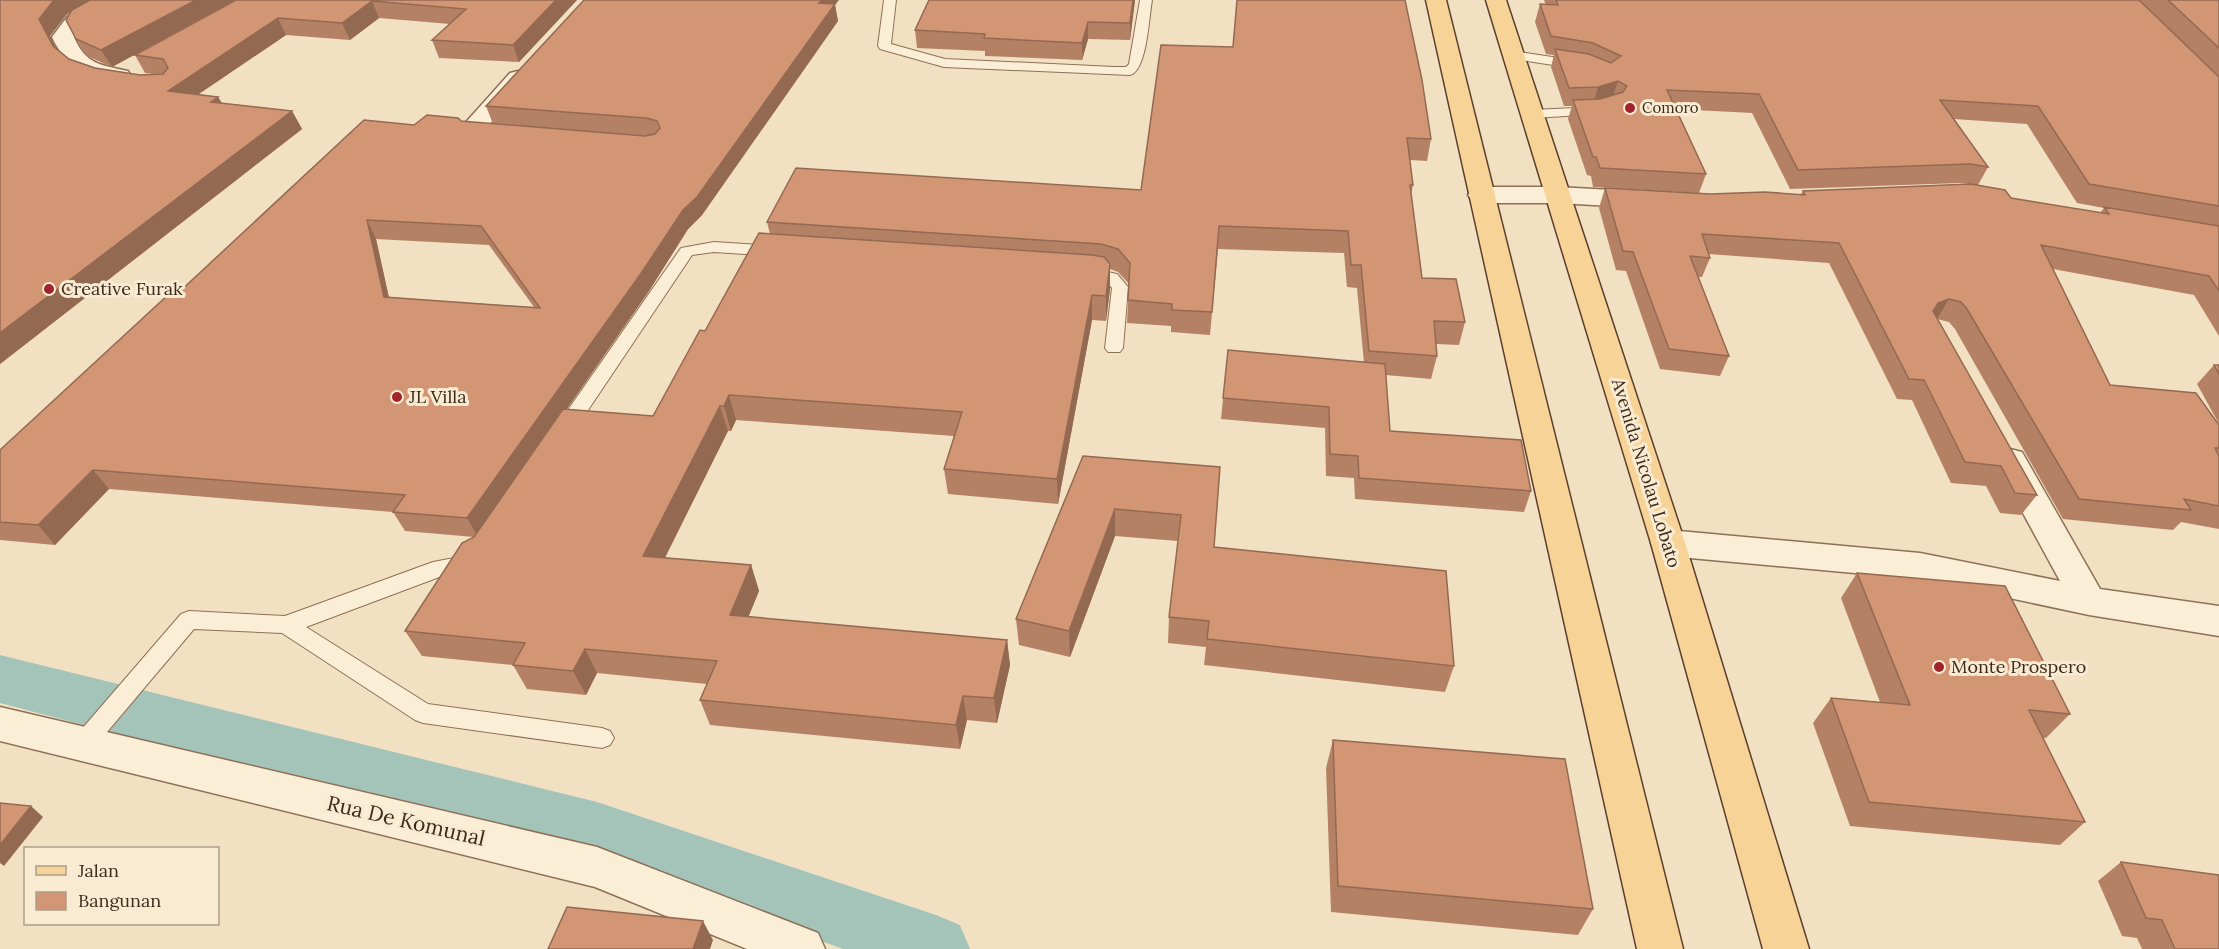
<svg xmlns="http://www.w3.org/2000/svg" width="2219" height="949" font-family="Lora,serif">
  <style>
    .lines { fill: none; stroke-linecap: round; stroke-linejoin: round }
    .canal { fill: #a5c4b9; fill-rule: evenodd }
    .service-casing { stroke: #8d7058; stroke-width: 2 }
    .minor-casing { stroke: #8d7058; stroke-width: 3 }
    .primary-casing { stroke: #5b3f2c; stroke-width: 3 }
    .service { fill: #fbeed6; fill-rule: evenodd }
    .minor { fill: #fbeed6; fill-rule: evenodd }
    .primary { fill: #f8d397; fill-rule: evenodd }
    .wall { fill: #b58165; fill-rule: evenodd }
    .shaded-wall { fill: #946952 }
    .building { fill: #d39675; stroke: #946952; stroke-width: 1.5; fill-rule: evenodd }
    .poi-dot { fill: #a1232c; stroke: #f8ebd2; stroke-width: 2 }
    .labels { text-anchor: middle; stroke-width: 6; stroke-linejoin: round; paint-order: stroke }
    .far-poi-label { font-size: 15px; fill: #3c2a1d; stroke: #f8ebd2; text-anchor: start }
    .poi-label { font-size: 18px; fill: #3c2a1d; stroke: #f8ebd2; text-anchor: start }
    .street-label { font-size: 18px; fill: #3c2a1d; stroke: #f8ebd2 }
    .near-street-label { font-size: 21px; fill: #3c2a1d; stroke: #f8ebd2 }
  </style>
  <rect width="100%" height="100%" fill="#f2e0c2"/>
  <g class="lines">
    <!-- canal -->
    <path class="canal" d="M 0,655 L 597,802 L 936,915 L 960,925 L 970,949 L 843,949 L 597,860 L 0,703 Z"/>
    <defs>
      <g id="service">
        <path d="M 884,0 L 896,0 L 891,44 L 945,59 L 1114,67 L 1126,67 L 1129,64 L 1140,0 L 1152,0 C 1149,16 1147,71 1130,75 L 944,67 L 880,49 L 878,46 Z"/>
        <path d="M 1513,51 L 1579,61 L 1586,65 L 1579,69 L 1508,58 L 1507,55 Z"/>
        <path d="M 1596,107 L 1603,111 L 1601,114 L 1532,118 L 1525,114 L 1532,110 Z"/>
        <path d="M 714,242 L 776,246 L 784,251 L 776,256 L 714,252 L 692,255 L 570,437 L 563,438 L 556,437 L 554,432 L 556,427 L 681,248 Z"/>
        <path d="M 1084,267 L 1117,274 L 1128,287 L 1123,348 L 1120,352 L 1108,352 L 1105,348 L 1112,288 L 1106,281 L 1078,275 L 1076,272 L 1078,269 Z"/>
        <path d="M 470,551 L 477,553 L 480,559 C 473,573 456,574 442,576 L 306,627 L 428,704 L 602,728 L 610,731 L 614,738 L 610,745 L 602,748 L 423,723 L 415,720 L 282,633 L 194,629 L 91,751 L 83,754 L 75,751 L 71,744 L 75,737 L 181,614 L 189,611 L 285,616 L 433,562 L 454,558 Z"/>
      </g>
      <g id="minor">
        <path d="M 95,0 L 120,0 L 117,4 L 81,25 L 74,37 C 86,65 101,65 128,71 L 131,76 L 128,81 C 95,89 65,66 52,37 L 67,17 Z"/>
        <path d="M 518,71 L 526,73 L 529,78 L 488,126 L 518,131 L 522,136 L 518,141 L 510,143 L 469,137 L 463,126 L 467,121 L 510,73 Z"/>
        <path d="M 1481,187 L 1558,187 L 1647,192 L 1656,195 L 1660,200 L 1656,205 L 1647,208 L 1558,203 L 1481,203 L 1472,200 L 1468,195 L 1472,190 Z"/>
        <path d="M 2010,449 L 2022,452 L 2100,589 L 2219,606 L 2219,636 L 2089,615 L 1920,579 L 1668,556 L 1656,552 L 1651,543 L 1656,534 L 1668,530 L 1920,553 L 2060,581 L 1994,460 L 1998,452 Z"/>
        <path d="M 0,707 L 597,847 L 818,933 L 825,949 L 747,949 L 595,887 L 0,741 Z"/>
      </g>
      <g id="primary">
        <path d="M 1426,0 L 1446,0 L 1683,949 L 1637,949 Z"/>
        <path d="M 1486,0 L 1506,0 L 1685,543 L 1809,949 L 1763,949 L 1651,543 Z"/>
      </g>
    </defs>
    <!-- service casing -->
    <use href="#service" class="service-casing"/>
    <!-- minor casing -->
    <use href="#minor" class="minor-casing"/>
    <!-- primary casing -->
    <use href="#primary" class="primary-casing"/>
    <!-- service -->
    <use href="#service" class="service"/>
    <!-- minor -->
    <use href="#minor" class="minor"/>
    <!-- primary -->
    <use href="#primary" class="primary"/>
  </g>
  <!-- wall -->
  <g class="wall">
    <path d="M 0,0 L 235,0 L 112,67 L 87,56 L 76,39 L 71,12 L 66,15 L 50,36 L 57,50 L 69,59 L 95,68 L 140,75 L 155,74 L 145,73 L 135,55 L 236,0 L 577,0 L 519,62 L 439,58 L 432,40 L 450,24 L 379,18 L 350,40 L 286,35 L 199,94 L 218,97 L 222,103 L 292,111 L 302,129 L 0,364 Z"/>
    <path d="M 929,0 L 1135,0 L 1130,40 L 1088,39 L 1082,60 L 985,56 L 985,51 L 917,48 L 915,30 Z"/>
    <path d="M 1544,0 L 2139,0 L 2213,71 L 2139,0 L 2219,0 L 2219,336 L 2194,295 L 2053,269 L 2110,385 L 2219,425 L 2219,529 L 2181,522 L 2173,530 L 2063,519 L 1955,329 L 1949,322 L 1937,319 L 2037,495 L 2021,515 L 2000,513 L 1986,486 L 1951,483 L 1912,400 L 1897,399 L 1829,263 L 1709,254 L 1710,258 L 1702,277 L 1698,277 L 1729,356 L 1720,376 L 1660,369 L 1626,271 L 1616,270 L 1599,208 L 1605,188 L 1710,194 L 1801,194 L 1803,191 L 1969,184 L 1960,183 L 1790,189 L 1752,113 L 1676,109 L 1706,174 L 1699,193 L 1593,187 L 1591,176 L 1587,175 L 1568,119 L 1572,106 L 1564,106 L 1551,67 L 1554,55 L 1546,54 L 1535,22 L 1540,4 L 1546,5 ZM 1954,119 L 2027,124 L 2077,203 L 2104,208 L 2100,213 L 2011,198 L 1978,185 L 1988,167 Z"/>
    <path d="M 835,5 L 838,21 L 702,215 L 688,229 L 649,291 L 566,409 L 653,416 L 705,331 L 770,234 L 767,222 L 1141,190 L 1161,45 L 1431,139 L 1427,161 L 1410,160 L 1413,185 L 1411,195 L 1422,278 L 1465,322 L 1459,345 L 1436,344 L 1437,356 L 1431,379 L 1386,375 L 1390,431 L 1531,491 L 1524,512 L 1355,499 L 1354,478 L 1326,476 L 1325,428 L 1221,419 L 1223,398 L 1364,363 L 1357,288 L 1347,287 L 1344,253 L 1218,249 L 1210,335 L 1171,332 L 1171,326 L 1127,323 L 1129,284 L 1118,272 L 1110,269 L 1110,289 L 1106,321 L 1092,320 L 1058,504 L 948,494 L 944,469 L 954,436 L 736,420 L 731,431 L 728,431 L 665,558 L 751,565 L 759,591 L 748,617 L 1007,640 L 1010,665 L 997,723 L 967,720 L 960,749 L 710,725 L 700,700 L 707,684 L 597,673 L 586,695 L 527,689 L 513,665 L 422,656 L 405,631 L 474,537 L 405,531 L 393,512 L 109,489 L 55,545 L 0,540 L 0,450 L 177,294 L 414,125 L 461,121 L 493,124 L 486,106 ZM 530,127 L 648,136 L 645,136 ZM 376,239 L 489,245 L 534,307 L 389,298 Z"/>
    <path d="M 2214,365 L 2219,365 L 2219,424 L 2197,384 Z"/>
    <path d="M 1083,456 L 1220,467 L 1214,547 L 1454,666 L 1445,692 L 1204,665 L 1206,647 L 1168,643 L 1169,617 L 1178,541 L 1115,536 L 1070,657 L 1019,645 L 1016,619 Z"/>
    <path d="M 1857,573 L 2070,714 L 2046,738 L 2043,738 L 2085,822 L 2060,845 L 1850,826 L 1813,723 L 1831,698 L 1880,702 L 1841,598 Z"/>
    <path d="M 1333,740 L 1593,909 L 1578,935 L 1331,912 L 1326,768 Z"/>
    <path d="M 2121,862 L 2219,949 L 2142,949 L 2137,938 L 2122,936 L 2098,881 Z"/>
  </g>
  <!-- shaded-wall -->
  <g class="shaded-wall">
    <path d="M 54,0 L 91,0 L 66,15 L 50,36 L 64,63 L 53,46 L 39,19 Z"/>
    <path d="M 196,0 L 235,0 L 112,67 L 101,50 Z"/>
    <path d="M 556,0 L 577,0 L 519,62 L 513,45 Z"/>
    <path d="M 822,0 L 839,0 L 835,5 L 838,21 L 702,215 L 688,229 L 649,291 L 478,537 L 467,518 Z"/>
    <path d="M 1133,0 L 1135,0 L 1130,40 L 1130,23 Z"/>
    <path d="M 372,1 L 379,18 L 350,40 L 342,23 Z"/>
    <path d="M 278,18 L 286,35 L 178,108 L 168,91 Z"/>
    <path d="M 1088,22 L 1088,39 L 1082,60 L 1082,43 Z"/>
    <path d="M 1618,81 L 1612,99 L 1593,105 L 1598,87 Z"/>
    <path d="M 218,97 L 228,114 L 211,102 Z"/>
    <path d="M 292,111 L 302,129 L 0,364 L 0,333 Z"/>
    <path d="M 367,220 L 376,239 L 393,316 L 384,297 Z"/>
    <path d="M 1110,264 L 1110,289 L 1106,321 L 1106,296 Z"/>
    <path d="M 1092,295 L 1092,320 L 1058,504 L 1057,479 Z"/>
    <path d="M 1949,299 L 1937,319 L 1926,323 L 1938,303 Z"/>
    <path d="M 729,395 L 736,420 L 731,431 L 724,406 Z"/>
    <path d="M 720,406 L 728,431 L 653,581 L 643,556 Z"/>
    <path d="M 93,470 L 109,489 L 55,545 L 38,525 Z"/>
    <path d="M 1115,509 L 1115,536 L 1070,657 L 1069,631 Z"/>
    <path d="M 751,565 L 759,591 L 739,640 L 730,615 Z"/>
    <path d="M 1007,640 L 1010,665 L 997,723 L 994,698 Z"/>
    <path d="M 585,649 L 597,673 L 586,695 L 573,671 Z"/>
    <path d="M 963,696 L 967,720 L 960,749 L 956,725 Z"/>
    <path d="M 31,806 L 43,817 L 4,866 L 0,863 L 0,845 Z"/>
    <path d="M 703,921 L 713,940 L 710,949 L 693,949 Z"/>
  </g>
  <!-- building -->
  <g class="building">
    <path d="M 0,0 L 54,0 L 39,19 L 53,46 L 69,59 L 95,68 L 140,75 L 163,74 L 168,68 L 163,59 L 135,55 L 236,0 L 556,0 L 513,45 L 432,40 L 466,9 L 372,1 L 342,23 L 278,18 L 168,91 L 218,97 L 211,102 L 292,111 L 0,333 Z"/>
    <path d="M 90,0 L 196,0 L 101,50 L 76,39 L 66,20 L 72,10 Z"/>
    <path d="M 584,0 L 822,0 L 819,3 L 835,4 L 697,197 L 683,210 L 642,272 L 467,518 L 393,512 L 405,495 L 93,470 L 38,525 L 0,522 L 0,450 L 169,294 L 177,294 L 364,120 L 414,125 L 427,115 L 458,118 L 461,121 L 645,136 L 655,134 L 660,128 L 657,121 L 646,118 L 486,106 ZM 367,220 L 481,226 L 540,308 L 384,297 Z"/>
    <path d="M 929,0 L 1133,0 L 1130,23 L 1088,22 L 1082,43 L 984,38 L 985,34 L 915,30 Z"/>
    <path d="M 1237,0 L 1405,0 L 1422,80 L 1431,139 L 1407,138 L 1413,185 L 1410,185 L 1422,278 L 1456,279 L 1465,322 L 1434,321 L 1437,356 L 1369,351 L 1361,265 L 1351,265 L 1348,231 L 1219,226 L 1212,312 L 1172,310 L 1172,304 L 1128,300 L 1130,263 L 1118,249 L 1101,244 L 767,222 L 796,168 L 1141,190 L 1161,45 L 1233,47 Z"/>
    <path d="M 1556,0 L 2139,0 L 2219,77 L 2219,206 L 2089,184 L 2038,106 L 1940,100 L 1988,167 L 1970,164 L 1798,170 L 1759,94 L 1667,90 L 1706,174 L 1600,168 L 1596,157 L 1593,157 L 1573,100 L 1600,99 L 1623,92 L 1627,86 L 1618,81 L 1598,87 L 1569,88 L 1555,49 L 1589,54 L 1611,63 L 1621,56 L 1593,43 L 1551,36 L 1540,4 L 1558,5 Z"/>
    <path d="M 2168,0 L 2219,0 L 2219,48 Z"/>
    <path d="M 1971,184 L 2005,190 L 2011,198 L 2109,214 L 2104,207 L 2219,226 L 2219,291 L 2209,276 L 2041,245 L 2110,385 L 2196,393 L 2219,425 L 2219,448 L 2215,448 L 2219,456 L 2219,506 L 2184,499 L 2191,510 L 2079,499 L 1967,309 L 1961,302 L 1949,299 L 1938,303 L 1933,311 L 2037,495 L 2015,493 L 2001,466 L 1965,462 L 1924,380 L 1909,379 L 1839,243 L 1702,234 L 1710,258 L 1690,256 L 1729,356 L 1669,349 L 1633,252 L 1623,251 L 1605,188 L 1710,194 L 1765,192 L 1805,195 L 1803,191 Z"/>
    <path d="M 759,233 L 1092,255 L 1104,257 L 1110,264 L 1106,296 L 1092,295 L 1057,479 L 944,469 L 962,412 L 729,395 L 724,406 L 720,406 L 643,556 L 751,565 L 730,615 L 1007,640 L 994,698 L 963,696 L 956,725 L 700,700 L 717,661 L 585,649 L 573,671 L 513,665 L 525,643 L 405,631 L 462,543 L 474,537 L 563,409 L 653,416 L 700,330 L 705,331 Z"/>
    <path d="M 1228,350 L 1385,364 L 1390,431 L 1521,440 L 1531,491 L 1359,478 L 1358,456 L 1330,454 L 1329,407 L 1223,398 Z"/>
    <path d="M 2214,365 L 2219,365 L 2219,374 Z"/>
    <path d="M 1083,456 L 1220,467 L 1214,547 L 1446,571 L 1454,666 L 1207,639 L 1209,621 L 1169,617 L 1181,515 L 1115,509 L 1069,631 L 1016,619 Z"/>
    <path d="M 1857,573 L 2005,586 L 2070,714 L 2029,710 L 2085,822 L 1869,802 L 1831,698 L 1910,705 Z"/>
    <path d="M 1333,740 L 1565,759 L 1593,909 L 1338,886 Z"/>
    <path d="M 0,803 L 31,806 L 0,845 Z"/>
    <path d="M 2121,862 L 2219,875 L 2219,949 L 2175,949 L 2162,920 L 2146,918 Z"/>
    <path d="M 567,907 L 703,921 L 693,949 L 548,949 Z"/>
  </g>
  <!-- markers -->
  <g class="poi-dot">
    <circle cx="1630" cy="108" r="6"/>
    <circle cx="49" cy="289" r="6"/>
    <circle cx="397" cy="397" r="6"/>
    <circle cx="1939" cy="667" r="6"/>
  </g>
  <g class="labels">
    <!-- far-poi labels -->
    <g class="far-poi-label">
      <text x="1642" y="113">Comoro</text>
    </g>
    <!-- poi labels -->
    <g class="poi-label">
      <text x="61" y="295">Creative Furak</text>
      <text x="409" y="403">JL Villa</text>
      <text x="1951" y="673">Monte Prospero</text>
    </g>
    <!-- street labels -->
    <g class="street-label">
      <text transform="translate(1646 473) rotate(73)" y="6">Avenida Nicolau Lobato</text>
    </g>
    <!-- near-street labels -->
    <g class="near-street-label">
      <text transform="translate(406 821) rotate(13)" y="7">Rua De Komunal</text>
    </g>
  </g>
  <!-- legend -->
  <rect x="24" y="847" width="195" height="78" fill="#f8ebd2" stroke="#ad9e8a" stroke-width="1.5"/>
  <rect x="36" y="866" width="30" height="9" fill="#f8d397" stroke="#ad9e8a" stroke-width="1.5"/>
  <text x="78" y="877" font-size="18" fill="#3c2a1d">Jalan</text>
  <rect x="36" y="892" width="30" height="18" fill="#d39675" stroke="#ad9e8a" stroke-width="1.5"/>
  <text x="78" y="907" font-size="18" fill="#3c2a1d">Bangunan</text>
</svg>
